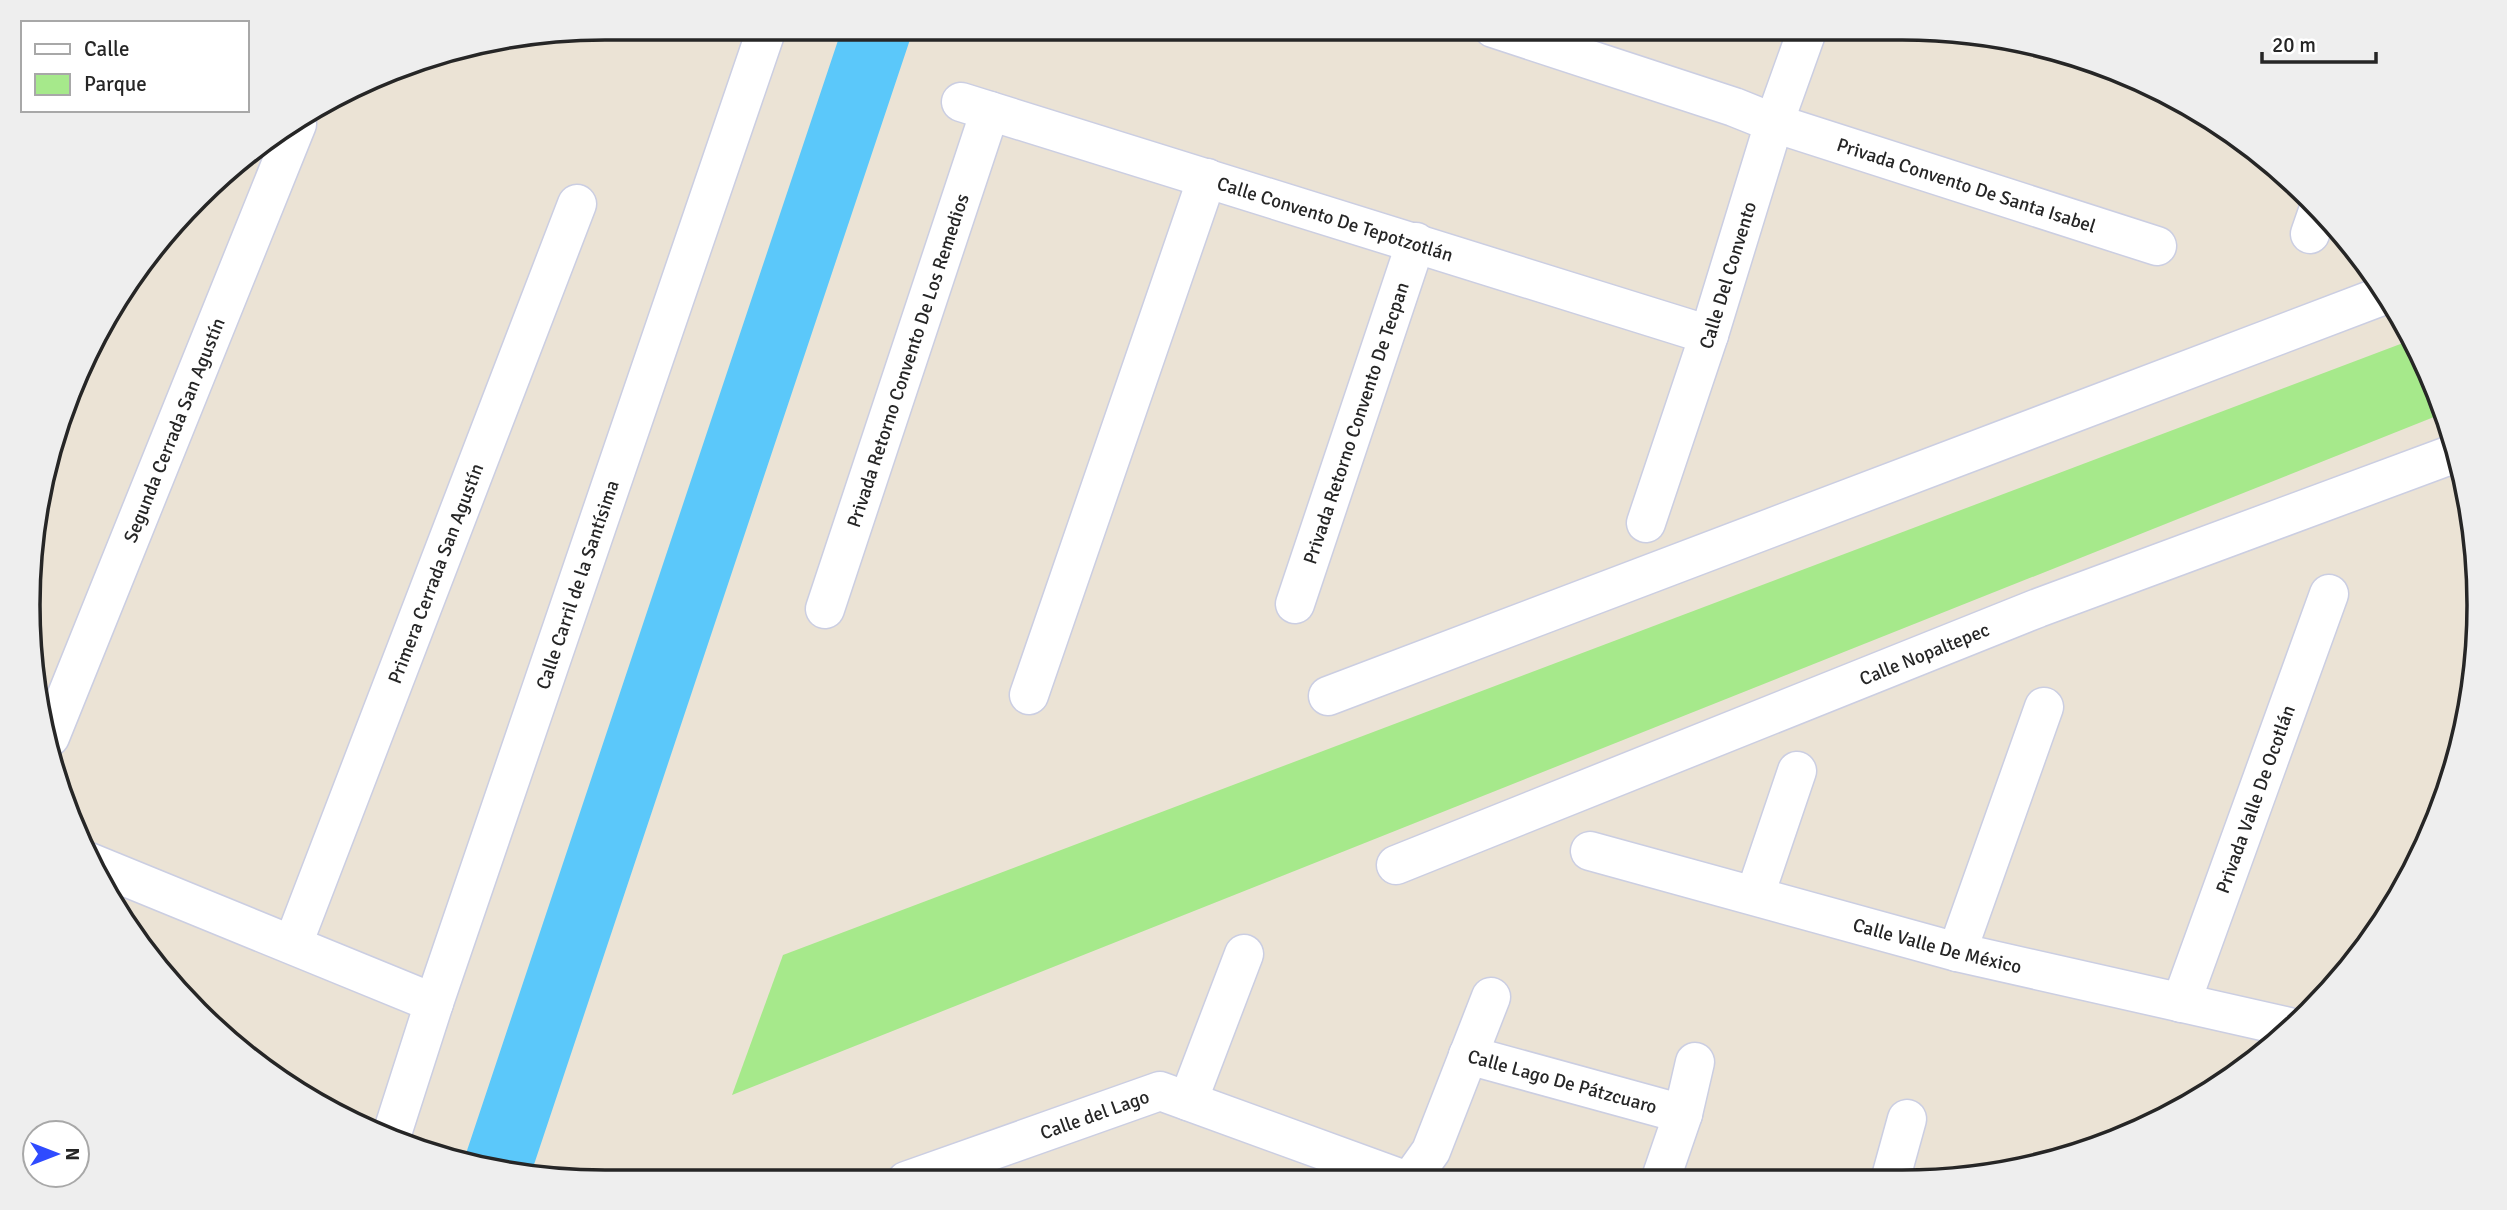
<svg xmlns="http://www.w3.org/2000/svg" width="2507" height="1210" font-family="Signika,sans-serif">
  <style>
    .green { fill: #a6e98b }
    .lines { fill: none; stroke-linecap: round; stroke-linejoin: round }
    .river { stroke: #5bc8fa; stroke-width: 68 }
    .street-casing { stroke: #cbcee2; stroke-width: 41 }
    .street { stroke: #fff; stroke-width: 38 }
    .labels { text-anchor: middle; stroke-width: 5; stroke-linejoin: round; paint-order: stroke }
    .street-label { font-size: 19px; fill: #262626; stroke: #fff }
    .rim { fill: none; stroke: #262626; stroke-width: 3.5 }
  </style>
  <rect width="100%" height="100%" fill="#ebe3d5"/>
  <!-- green -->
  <path class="green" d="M 2411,340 L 2435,385 L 2444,413 L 732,1095 L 783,955 Z"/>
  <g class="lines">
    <!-- river -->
    <path class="river" d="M 496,1171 L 878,28"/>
    <defs>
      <g id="street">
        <path id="s1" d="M 1493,28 L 1734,107 L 1774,123 L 2157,246"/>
        <path id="s2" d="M 961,102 L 1709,335"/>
        <path d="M 2310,234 L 2319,208"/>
        <path id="s3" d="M 1646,523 L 1709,335 L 1774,123 L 1808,28"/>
        <path id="s4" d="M 1295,604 L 1416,242"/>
        <path id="s5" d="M 825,609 L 990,111"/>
        <path d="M 1029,695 L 1207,178"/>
        <path d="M 1328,696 L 2387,294"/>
        <path id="s6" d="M 50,737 L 297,124"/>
        <path id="s7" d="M 1590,851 L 1957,952 L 2289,1027"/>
        <path d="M 89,862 L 434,1003"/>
        <path id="s8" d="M 1396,865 L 2038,608 L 2456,453"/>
        <path d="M 1755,895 L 1797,771"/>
        <path id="s9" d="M 293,944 L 577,204"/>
        <path d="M 1957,952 L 2044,707"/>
        <path id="s10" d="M 2181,1003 L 2329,594"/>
        <path id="s11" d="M 1468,1055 L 1683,1114"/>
        <path d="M 1188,1101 L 1244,954"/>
        <path id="s12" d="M 390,1140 L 434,1003 L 767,28"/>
        <path d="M 1891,1177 L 1907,1119"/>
        <path d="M 1661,1178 L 1683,1114 L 1695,1062"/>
        <path d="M 1411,1179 L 1431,1151 L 1491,997"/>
        <path id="s13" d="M 906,1181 L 1160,1091 L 1402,1179"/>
      </g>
    </defs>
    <!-- street casing -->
    <use href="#street" class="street-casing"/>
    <!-- street -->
    <use href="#street" class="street"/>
  </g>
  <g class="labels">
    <!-- street labels -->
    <g class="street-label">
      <text dy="7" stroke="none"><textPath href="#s1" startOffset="499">Privada Convento De Santa Isabel</textPath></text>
      <text dy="7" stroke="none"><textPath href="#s2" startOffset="392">Calle Convento De Tepotzotlán</textPath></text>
      <text dy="7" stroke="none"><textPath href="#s3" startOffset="261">Calle Del Convento</textPath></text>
      <text dy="7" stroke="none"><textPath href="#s5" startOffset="262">Privada Retorno Convento De Los Remedios</textPath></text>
      <text dy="7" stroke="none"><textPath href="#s4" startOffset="191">Privada Retorno Convento De Tecpan</textPath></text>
      <text dy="7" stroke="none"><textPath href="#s6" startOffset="331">Segunda Cerrada San Agustín</textPath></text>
      <text dy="7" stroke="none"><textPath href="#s9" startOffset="397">Primera Cerrada San Agustín</textPath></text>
      <text dy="7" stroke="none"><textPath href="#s12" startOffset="586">Calle Carril de la Santísima</textPath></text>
      <text dy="7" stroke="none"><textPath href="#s8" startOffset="569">Calle Nopaltepec</textPath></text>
      <text dy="7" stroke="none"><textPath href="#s10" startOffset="217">Privada Valle De Ocotlán</textPath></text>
      <text dy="7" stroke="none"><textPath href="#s7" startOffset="360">Calle Valle De México</textPath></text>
      <text dy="7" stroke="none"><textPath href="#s11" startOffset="98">Calle Lago De Pátzcuaro</textPath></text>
      <text dy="7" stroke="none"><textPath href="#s13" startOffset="200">Calle del Lago</textPath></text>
    </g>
  </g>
  <!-- crop -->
  <path d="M0 0H2507V1210H0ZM605 40H1902A565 565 0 0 1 2467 605V605A565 565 0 0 1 1902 1170H605A565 565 0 0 1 40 605V605A565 565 0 0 1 605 40Z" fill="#eee" fill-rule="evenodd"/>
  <path class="rim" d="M605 40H1902A565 565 0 0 1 2467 605V605A565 565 0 0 1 1902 1170H605A565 565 0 0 1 40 605V605A565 565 0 0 1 605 40Z"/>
  <!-- legend -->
  <rect x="21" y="21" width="228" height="91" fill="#ffffff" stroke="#a8a8a8" stroke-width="2"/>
  <rect x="35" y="44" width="35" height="10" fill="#ffffff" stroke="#a8a8a8" stroke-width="2"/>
  <text x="84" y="56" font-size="21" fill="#262626">Calle</text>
  <rect x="35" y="74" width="35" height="21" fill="#a6e98b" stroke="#a8a8a8" stroke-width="2"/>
  <text x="84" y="91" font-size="21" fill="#262626">Parque</text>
  <!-- north arrow -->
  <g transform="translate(56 1154) rotate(90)"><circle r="33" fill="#ffffff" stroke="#a8a8a8" stroke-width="2"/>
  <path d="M0-5L12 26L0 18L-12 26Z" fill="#2f4bff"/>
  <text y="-10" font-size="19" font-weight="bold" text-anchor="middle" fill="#262626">N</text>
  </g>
  <!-- scale -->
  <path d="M2262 52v10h114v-10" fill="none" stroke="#262626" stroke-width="3.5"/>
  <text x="2272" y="52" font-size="21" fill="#262626" stroke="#ffffff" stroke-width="5" paint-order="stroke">20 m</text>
</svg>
